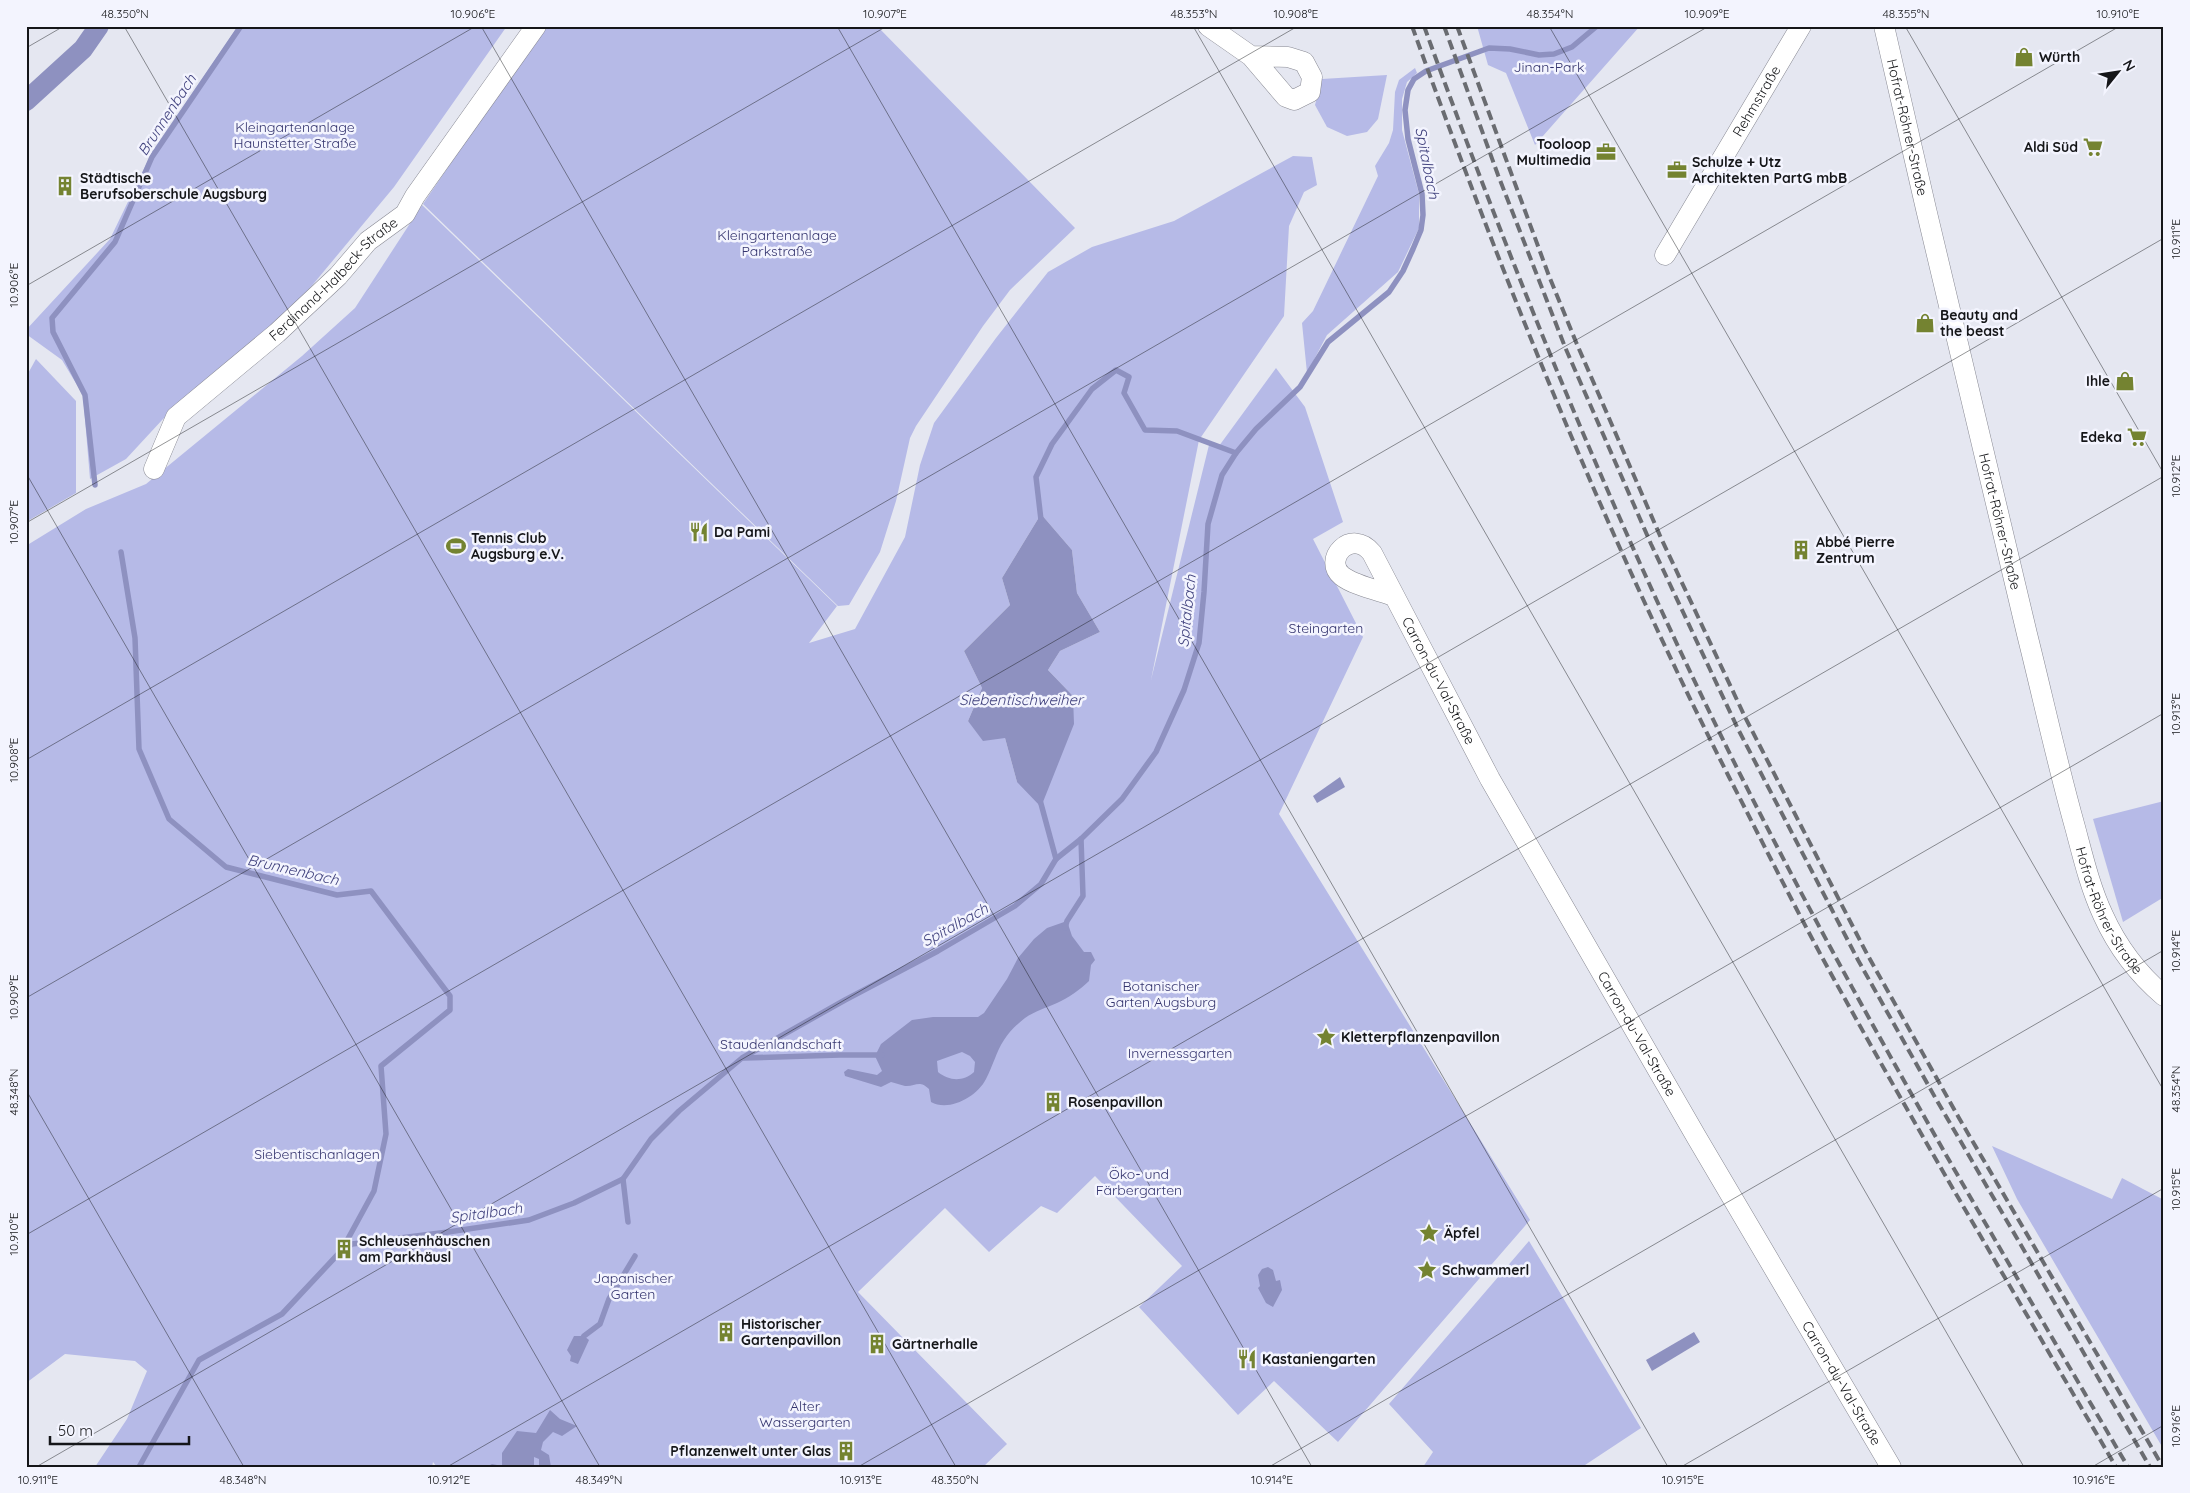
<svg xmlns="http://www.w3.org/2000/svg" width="2190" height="1493" font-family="Quicksand,sans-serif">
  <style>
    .green { fill: #b6bae7; fill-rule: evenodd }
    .water { fill: #8e91c0; fill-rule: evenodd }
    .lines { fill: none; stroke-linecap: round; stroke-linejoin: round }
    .stream { stroke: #8e91c0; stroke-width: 5.5 }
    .canal { stroke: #8e91c0; stroke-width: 20 }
    .minor-casing { stroke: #888993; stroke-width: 21 }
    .minor { stroke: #fff; stroke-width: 20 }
    .rail { stroke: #6a6c71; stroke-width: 4; stroke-dasharray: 10 5; stroke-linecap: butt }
    .ticks { fill: none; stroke: #151619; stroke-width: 1; stroke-opacity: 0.45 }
    .labels { text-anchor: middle; stroke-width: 5; stroke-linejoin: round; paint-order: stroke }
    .poi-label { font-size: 14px; font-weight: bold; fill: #151619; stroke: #f3f4fe; text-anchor: start }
    .park-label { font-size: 14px; fill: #34346e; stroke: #f3f4fe }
    .street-label { font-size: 14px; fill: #151619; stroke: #f3f4fe }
    .water-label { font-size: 15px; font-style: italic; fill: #42437f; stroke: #f3f4fe }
    .neatline { fill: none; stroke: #151619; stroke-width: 2 }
    .ticks-label { font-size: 12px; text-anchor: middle; fill: #151619 }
  </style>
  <rect width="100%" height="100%" fill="#e5e7f1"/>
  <!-- green -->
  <g class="green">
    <path d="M 238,26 L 507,26 L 394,187 L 300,300 L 205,385 L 163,419 L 126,459 L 90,479 L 83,395 L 62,360 L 26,334 L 26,330 L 110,239 L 152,152 Z"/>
    <path d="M 544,26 L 877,26 L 1075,228 L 1010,290 L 983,326 L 916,426 L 910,438 L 896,501 L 880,552 L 849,605 L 838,606 L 423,204 Z"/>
    <path d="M 1477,26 L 1640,26 L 1535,145 L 1506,73 L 1488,65 Z"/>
    <path d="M 1415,68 L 1417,73 L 1407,82 L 1402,99 L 1402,130 L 1419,194 L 1419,228 L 1398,272 L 1327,335 L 1307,373 L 1302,323 L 1313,311 L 1378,176 L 1375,166 L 1389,143 L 1393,130 L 1395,92 L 1399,80 Z"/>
    <path d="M 1387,75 L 1378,119 L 1367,132 L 1347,136 L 1327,127 L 1315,105 L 1322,79 Z"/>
    <path d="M 1293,156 L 1312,157 L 1317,185 L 1304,192 L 1289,226 L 1284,316 L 1199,440 L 1151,680 L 1209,445 L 1219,446 L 1276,368 L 1305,407 L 1343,522 L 1313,539 L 1363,637 L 1279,814 L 1530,1220 L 1338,1442 L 1274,1381 L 1238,1415 L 1139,1307 L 1182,1266 L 1095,1176 L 1057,1213 L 1041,1206 L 989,1252 L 945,1208 L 858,1292 L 1007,1444 L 983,1467 L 437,1467 L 433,1462 L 432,1467 L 95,1467 L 127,1419 L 147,1371 L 135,1361 L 65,1354 L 26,1383 L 26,547 L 29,544 L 86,509 L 146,484 L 302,356 L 355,308 L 422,205 L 837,606 L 809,643 L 855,629 L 905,537 L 920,465 L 934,423 L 996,338 L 1048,272 L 1092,247 L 1174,221 ZM 1041,514 L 1072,550 L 1077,593 L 1100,632 L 1060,651 L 1048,670 L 1073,696 L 1017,782 L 1005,738 L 968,721 L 982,688 L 964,651 L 1010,605 L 1002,578 Z"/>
    <path d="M 36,359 L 76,401 L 76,493 L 26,522 L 26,377 Z"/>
    <path d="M 2164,801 L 2164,897 L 2123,922 L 2093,819 Z"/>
    <path d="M 1992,1146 L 2112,1199 L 2122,1178 L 2164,1200 L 2164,1450 L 2017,1199 Z"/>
    <path d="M 1529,1241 L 1641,1428 L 1582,1467 L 1423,1467 L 1433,1452 L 1389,1404 Z"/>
  </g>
  <!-- water -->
  <g class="water">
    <path d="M 1041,514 L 1072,550 L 1077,593 L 1100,632 L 1060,651 L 1048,670 L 1073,696 L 1074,724 L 1041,807 L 1017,782 L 1005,738 L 983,741 L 968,721 L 982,688 L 964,651 L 1010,605 L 1002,578 Z"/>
    <path d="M 1340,777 L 1345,787 L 1317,803 L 1313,796 Z"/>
    <path d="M 1067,921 L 1072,936 L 1084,952 L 1091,952 L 1095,960 L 1091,965 L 1089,981 C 1080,990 1068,998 1057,1003 C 1046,1008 1035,1011 1025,1018 C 1017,1024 1009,1032 1004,1040 C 996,1052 993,1066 986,1079 C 977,1097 949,1112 931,1102 L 929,1089 C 919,1079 915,1087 905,1086 C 900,1085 896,1083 891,1082 L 881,1087 L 845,1076 L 844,1072 L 848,1069 L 877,1075 L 882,1071 L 875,1056 L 881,1044 L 912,1020 L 933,1017 L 978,1017 L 984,1013 L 1007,979 L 1018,958 L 1034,939 L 1047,928 ZM 962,1052 L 970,1056 L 975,1062 L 974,1072 C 963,1082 949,1081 938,1072 L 937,1061 Z"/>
    <path d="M 1268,1267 L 1273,1270 L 1276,1281 L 1280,1280 L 1282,1290 L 1273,1307 L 1266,1303 L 1258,1288 L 1260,1286 L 1258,1275 L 1262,1269 Z"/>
    <path d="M 1694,1332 L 1700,1342 L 1652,1371 L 1646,1360 Z"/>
    <path d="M 574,1336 L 584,1336 L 589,1340 L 578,1364 L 570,1361 L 571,1356 L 567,1350 Z"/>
    <path d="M 550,1410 L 560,1419 L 577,1426 L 562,1436 L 553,1432 L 543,1442 L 541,1450 L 549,1455 L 551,1467 L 539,1467 L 539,1459 L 534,1457 L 534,1467 L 486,1467 L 492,1464 L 502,1466 L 502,1453 L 517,1431 L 536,1433 Z"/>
  </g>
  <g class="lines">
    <!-- stream -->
    <g class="stream">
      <path d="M 95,485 L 85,395 L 53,332 L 52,318 L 115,242 L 152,157 L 241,26"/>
      <path d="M 1041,520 L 1036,477 L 1052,444 L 1092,389 L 1116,370 L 1129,377 L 1124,393 L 1145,430 L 1177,431 L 1236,453"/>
      <path d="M 121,552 L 135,638 L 139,749 L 169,819 L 226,867 L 337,895 L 371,891 L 450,996 L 450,1010 L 381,1066 L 386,1134 L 374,1191 L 344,1246"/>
      <path d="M 1040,800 L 1056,859"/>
      <path d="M 1065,928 L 1067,921 L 1083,896 L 1081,839"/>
      <path d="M 744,1058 L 840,1055 L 882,1055"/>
      <path d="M 623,1179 L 628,1222"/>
      <path d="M 347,1248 L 352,1244 L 448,1232 L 529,1220 L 574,1203 L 623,1179 L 651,1139 L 679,1111 L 742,1058 L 845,1000 L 938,951 L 1015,906 L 1041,884 L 1056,859 L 1081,839 L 1122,799 L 1156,752 L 1184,690 L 1199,643 L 1204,592 L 1208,524 L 1222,475 L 1236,453 L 1256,429 L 1300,387 L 1328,342 L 1389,292 L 1403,271 L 1413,249 L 1421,230 L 1423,215 L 1422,194 L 1408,139 L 1405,110 L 1408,90 L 1414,79 L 1426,71 L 1489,48 L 1510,49 L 1539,55 L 1554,54 L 1572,47 L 1597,26"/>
      <path d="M 581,1341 L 584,1336 L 600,1324 L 609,1299 L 635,1256"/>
      <path d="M 139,1467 L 199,1360 L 282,1314 L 341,1251"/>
    </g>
    <!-- canal -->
    <path class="canal" d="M 26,101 L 83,49 L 99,26"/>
    <defs>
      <g id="minor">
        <path d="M 1208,26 L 1251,56 L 1286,97 L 1294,100 L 1310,92 L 1312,77 L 1304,62 L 1288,57 L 1251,56"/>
        <path id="s1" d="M 1884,26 C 1930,229 1978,431 2027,634 C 2043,698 2057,763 2075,827 C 2083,857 2090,887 2103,915 C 2117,946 2138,974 2164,996"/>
        <path id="s2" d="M 1665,255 L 1801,26"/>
        <path id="s3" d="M 154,469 L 176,417 L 277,333 L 338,276 L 368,241 L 405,214 L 415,196 L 536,26"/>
        <path id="s4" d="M 1394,596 C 1380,591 1353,585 1342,576 C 1322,560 1351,527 1372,553 L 1490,779 L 1697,1138 L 1891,1467"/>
      </g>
    </defs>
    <!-- minor casing -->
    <use href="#minor" class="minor-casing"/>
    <!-- minor -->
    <use href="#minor" class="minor"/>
    <!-- rail -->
    <g class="rail">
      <path d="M 1412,26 C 1504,282 1606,535 1729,777 C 1767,851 1804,926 1845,999 C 1932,1156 2025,1311 2116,1467"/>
      <path d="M 1424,26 C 1516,280 1617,528 1738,770 C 1857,1008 1993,1237 2128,1467"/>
      <path d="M 1444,26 L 1498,175 L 1565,347 L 1651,544 L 1738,729 L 1858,960 L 1936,1099 L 2150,1467"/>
      <path d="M 1457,26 L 1549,276 L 1576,342 L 1661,538 L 1745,717 L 1867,954 L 1959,1118 L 2163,1467"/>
    </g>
  </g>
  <!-- ticks -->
  <path class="ticks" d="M 124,26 L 956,1467M 481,26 L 1312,1467M 837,26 L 1668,1467M 1193,26 L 2024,1467M 1549,26 L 2164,1091M 1905,26 L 2164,474M 26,48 L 64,26M 26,286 L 476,26M 26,473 L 600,1467M 26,523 L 887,26M 26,760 L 1298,26M 26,998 L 1709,26M 26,1090 L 244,1467M 26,1235 L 2120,26M 36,1467 L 2164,238M 447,1467 L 2164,476M 858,1467 L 2164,713M 1269,1467 L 2164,950M 1681,1467 L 2164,1188M 2092,1467 L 2164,1425"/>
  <!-- icons -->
  <defs>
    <symbol id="shop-bare" viewBox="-9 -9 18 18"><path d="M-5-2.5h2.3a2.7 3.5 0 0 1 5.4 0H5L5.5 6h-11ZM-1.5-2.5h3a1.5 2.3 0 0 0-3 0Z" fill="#748331" stroke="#f3f4fe" stroke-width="2.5" paint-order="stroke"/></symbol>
    <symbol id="supermarket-bare" viewBox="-9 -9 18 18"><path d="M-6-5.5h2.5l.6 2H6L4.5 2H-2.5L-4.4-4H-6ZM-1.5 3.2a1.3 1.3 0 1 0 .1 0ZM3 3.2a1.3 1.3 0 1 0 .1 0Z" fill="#748331" stroke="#f3f4fe" stroke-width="2.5" paint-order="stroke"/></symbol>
    <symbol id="office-bare" viewBox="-9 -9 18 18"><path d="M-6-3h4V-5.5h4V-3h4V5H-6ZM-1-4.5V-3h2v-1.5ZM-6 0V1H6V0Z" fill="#748331" stroke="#f3f4fe" stroke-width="2.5" paint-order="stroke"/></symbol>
    <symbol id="building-bare" viewBox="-9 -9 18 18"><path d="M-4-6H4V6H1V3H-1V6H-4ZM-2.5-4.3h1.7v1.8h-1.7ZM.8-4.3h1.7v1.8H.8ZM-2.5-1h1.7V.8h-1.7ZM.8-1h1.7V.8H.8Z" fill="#748331" stroke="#f3f4fe" stroke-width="2.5" paint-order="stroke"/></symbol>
    <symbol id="restaurant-bare" viewBox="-9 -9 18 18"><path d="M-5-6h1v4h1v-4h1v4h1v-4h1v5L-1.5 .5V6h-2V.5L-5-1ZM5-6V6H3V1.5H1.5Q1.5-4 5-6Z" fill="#748331" stroke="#f3f4fe" stroke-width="2.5" paint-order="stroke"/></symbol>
    <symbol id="stadium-bare" viewBox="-9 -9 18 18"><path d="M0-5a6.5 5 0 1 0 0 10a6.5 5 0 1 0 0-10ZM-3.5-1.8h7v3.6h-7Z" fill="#748331" stroke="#f3f4fe" stroke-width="2.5" paint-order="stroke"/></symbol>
    <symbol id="sight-bare" viewBox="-9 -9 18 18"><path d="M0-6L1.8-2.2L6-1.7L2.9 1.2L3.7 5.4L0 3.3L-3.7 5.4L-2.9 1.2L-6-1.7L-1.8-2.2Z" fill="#748331" stroke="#f3f4fe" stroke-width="2.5" paint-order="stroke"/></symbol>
  </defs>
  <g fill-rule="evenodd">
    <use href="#shop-bare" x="2010" y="43" width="28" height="28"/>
    <use href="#supermarket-bare" x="2079" y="133" width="28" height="28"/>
    <use href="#office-bare" x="1592" y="138" width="28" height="28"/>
    <use href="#office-bare" x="1663" y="156" width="28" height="28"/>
    <use href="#building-bare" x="51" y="172" width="28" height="28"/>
    <use href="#shop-bare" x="1911" y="309" width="28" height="28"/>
    <use href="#shop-bare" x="2111" y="367" width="28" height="28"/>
    <use href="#supermarket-bare" x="2123" y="423" width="28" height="28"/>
    <use href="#restaurant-bare" x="685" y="518" width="28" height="28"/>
    <use href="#stadium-bare" x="442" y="532" width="28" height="28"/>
    <use href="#building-bare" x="1787" y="536" width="28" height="28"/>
    <use href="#sight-bare" x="1312" y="1023" width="28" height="28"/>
    <use href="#building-bare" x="1039" y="1088" width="28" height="28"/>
    <use href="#sight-bare" x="1415" y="1219" width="28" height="28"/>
    <use href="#building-bare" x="330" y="1235" width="28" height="28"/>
    <use href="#sight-bare" x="1413" y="1256" width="28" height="28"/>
    <use href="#building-bare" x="712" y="1318" width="28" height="28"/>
    <use href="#building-bare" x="863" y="1330" width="28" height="28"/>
    <use href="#restaurant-bare" x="1233" y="1345" width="28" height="28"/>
    <use href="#building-bare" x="832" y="1437" width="28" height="28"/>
  </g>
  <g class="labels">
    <!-- poi labels -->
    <g class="poi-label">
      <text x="2039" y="62">Würth</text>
      <text x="1591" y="149" text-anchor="end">Tooloop<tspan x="1591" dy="16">Multimedia</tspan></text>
      <text x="2078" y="152" text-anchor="end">Aldi Süd</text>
      <text x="1692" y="167">Schulze + Utz<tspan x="1692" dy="16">Architekten PartG mbB</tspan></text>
      <text x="80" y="183">Städtische<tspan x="80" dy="16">Berufsoberschule Augsburg</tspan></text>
      <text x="1940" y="320">Beauty and<tspan x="1940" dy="16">the beast</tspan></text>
      <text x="2110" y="386" text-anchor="end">Ihle</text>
      <text x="2122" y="442" text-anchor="end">Edeka</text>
      <text x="714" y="537">Da Pami</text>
      <text x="471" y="543">Tennis Club<tspan x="471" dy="16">Augsburg e.V.</tspan></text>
      <text x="1816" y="547">Abbé Pierre<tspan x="1816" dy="16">Zentrum</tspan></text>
      <text x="1341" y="1042">Kletterpflanzenpavillon</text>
      <text x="1068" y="1107">Rosenpavillon</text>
      <text x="1444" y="1238">Äpfel</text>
      <text x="359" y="1246">Schleusenhäuschen<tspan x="359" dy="16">am Parkhäusl</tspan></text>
      <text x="1442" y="1275">Schwammerl</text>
      <text x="741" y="1329">Historischer<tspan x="741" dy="16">Gartenpavillon</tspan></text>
      <text x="892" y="1349">Gärtnerhalle</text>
      <text x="1262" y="1364">Kastaniengarten</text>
      <text x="831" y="1456" text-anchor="end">Pflanzenwelt unter Glas</text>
    </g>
    <!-- park labels -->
    <g class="park-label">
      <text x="1549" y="72">Jinan-Park</text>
      <text x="295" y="132">Kleingartenanlage<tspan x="295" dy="16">Haunstetter Straße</tspan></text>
      <text x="777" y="240">Kleingartenanlage<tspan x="777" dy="16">Parkstraße</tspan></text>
      <text x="1326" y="633">Steingarten</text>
      <text x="1161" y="991">Botanischer<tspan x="1161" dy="16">Garten Augsburg</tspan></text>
      <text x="781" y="1049">Staudenlandschaft</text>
      <text x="1180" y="1058">Invernessgarten</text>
      <text x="317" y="1159">Siebentischanlagen</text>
      <text x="1139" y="1179">Öko- und<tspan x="1139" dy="16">Färbergarten</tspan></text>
      <text x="633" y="1283">Japanischer<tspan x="633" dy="16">Garten</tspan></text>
      <text x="805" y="1411">Alter<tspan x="805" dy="16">Wassergarten</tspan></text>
    </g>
    <!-- street labels -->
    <g class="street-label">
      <text dy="5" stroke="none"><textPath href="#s2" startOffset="179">Rehmstraße</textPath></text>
      <text dy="5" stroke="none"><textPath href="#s1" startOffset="104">Hofrat-Röhrer-Straße</textPath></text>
      <text dy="5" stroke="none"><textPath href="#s3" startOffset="266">Ferdinand-Halbeck-Straße</textPath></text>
      <text dy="5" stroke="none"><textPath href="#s1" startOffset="509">Hofrat-Röhrer-Straße</textPath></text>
      <text dy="5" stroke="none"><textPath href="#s4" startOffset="266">Carron-du-Val-Straße</textPath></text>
      <text dy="5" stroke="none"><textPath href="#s1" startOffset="914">Hofrat-Röhrer-Straße</textPath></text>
      <text dy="5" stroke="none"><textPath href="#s4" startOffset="671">Carron-du-Val-Straße</textPath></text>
      <text dy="5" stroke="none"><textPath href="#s4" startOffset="1076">Carron-du-Val-Straße</textPath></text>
    </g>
    <!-- water labels -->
    <g class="water-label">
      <text transform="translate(167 115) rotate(-57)" y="5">Brunnenbach</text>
      <text transform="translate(1427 163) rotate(79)" y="5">Spitalbach</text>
      <text transform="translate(1187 611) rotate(-84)" y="5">Spitalbach</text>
      <text x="1021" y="705">Siebentischweiher</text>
      <text transform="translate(293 870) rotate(13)" y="5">Brunnenbach</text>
      <text transform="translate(955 925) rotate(-29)" y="5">Spitalbach</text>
      <text transform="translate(486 1213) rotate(-8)" y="5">Spitalbach</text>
    </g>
  </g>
  <!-- border -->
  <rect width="2190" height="1493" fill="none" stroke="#f3f4fe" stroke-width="55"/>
  <!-- north arrow -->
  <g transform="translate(2118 72) rotate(60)" stroke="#f3f4fe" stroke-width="4" paint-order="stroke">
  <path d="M0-4L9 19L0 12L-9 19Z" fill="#151619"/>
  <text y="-8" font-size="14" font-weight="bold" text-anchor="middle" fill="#151619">N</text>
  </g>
  <!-- scale -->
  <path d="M50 1436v8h139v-8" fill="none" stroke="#151619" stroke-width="2.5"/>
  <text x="58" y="1436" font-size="15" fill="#151619" stroke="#f3f4fe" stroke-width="4" paint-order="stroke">50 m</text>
  <rect x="28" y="28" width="2134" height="1438" class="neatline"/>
  <g class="ticks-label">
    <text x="125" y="18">48.350°N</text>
    <text x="473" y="18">10.906°E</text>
    <text x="885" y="18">10.907°E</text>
    <text x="1194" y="18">48.353°N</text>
    <text x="1296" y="18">10.908°E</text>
    <text x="1550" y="18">48.354°N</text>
    <text x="1707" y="18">10.909°E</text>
    <text x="1906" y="18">48.355°N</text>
    <text x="2118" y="18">10.910°E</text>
    <text transform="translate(2176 239) rotate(-90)" y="4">10.911°E</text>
    <text transform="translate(14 285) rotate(-90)" y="4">10.906°E</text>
    <text transform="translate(2176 476) rotate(-90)" y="4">10.912°E</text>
    <text transform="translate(14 522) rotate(-90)" y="4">10.907°E</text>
    <text transform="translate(2176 714) rotate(-90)" y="4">10.913°E</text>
    <text transform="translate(14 760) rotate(-90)" y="4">10.908°E</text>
    <text transform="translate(2176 951) rotate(-90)" y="4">10.914°E</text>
    <text transform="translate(14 997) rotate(-90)" y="4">10.909°E</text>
    <text transform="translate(2176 1089) rotate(-90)" y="4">48.354°N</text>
    <text transform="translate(14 1092) rotate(-90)" y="4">48.348°N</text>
    <text transform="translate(2176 1189) rotate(-90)" y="4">10.915°E</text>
    <text transform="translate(14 1234) rotate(-90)" y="4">10.910°E</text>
    <text transform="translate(2176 1426) rotate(-90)" y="4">10.916°E</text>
    <text x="38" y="1484">10.911°E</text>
    <text x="243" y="1484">48.348°N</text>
    <text x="449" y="1484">10.912°E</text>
    <text x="599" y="1484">48.349°N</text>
    <text x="861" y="1484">10.913°E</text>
    <text x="955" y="1484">48.350°N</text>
    <text x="1272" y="1484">10.914°E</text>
    <text x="1683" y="1484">10.915°E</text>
    <text x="2094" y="1484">10.916°E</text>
  </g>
</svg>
